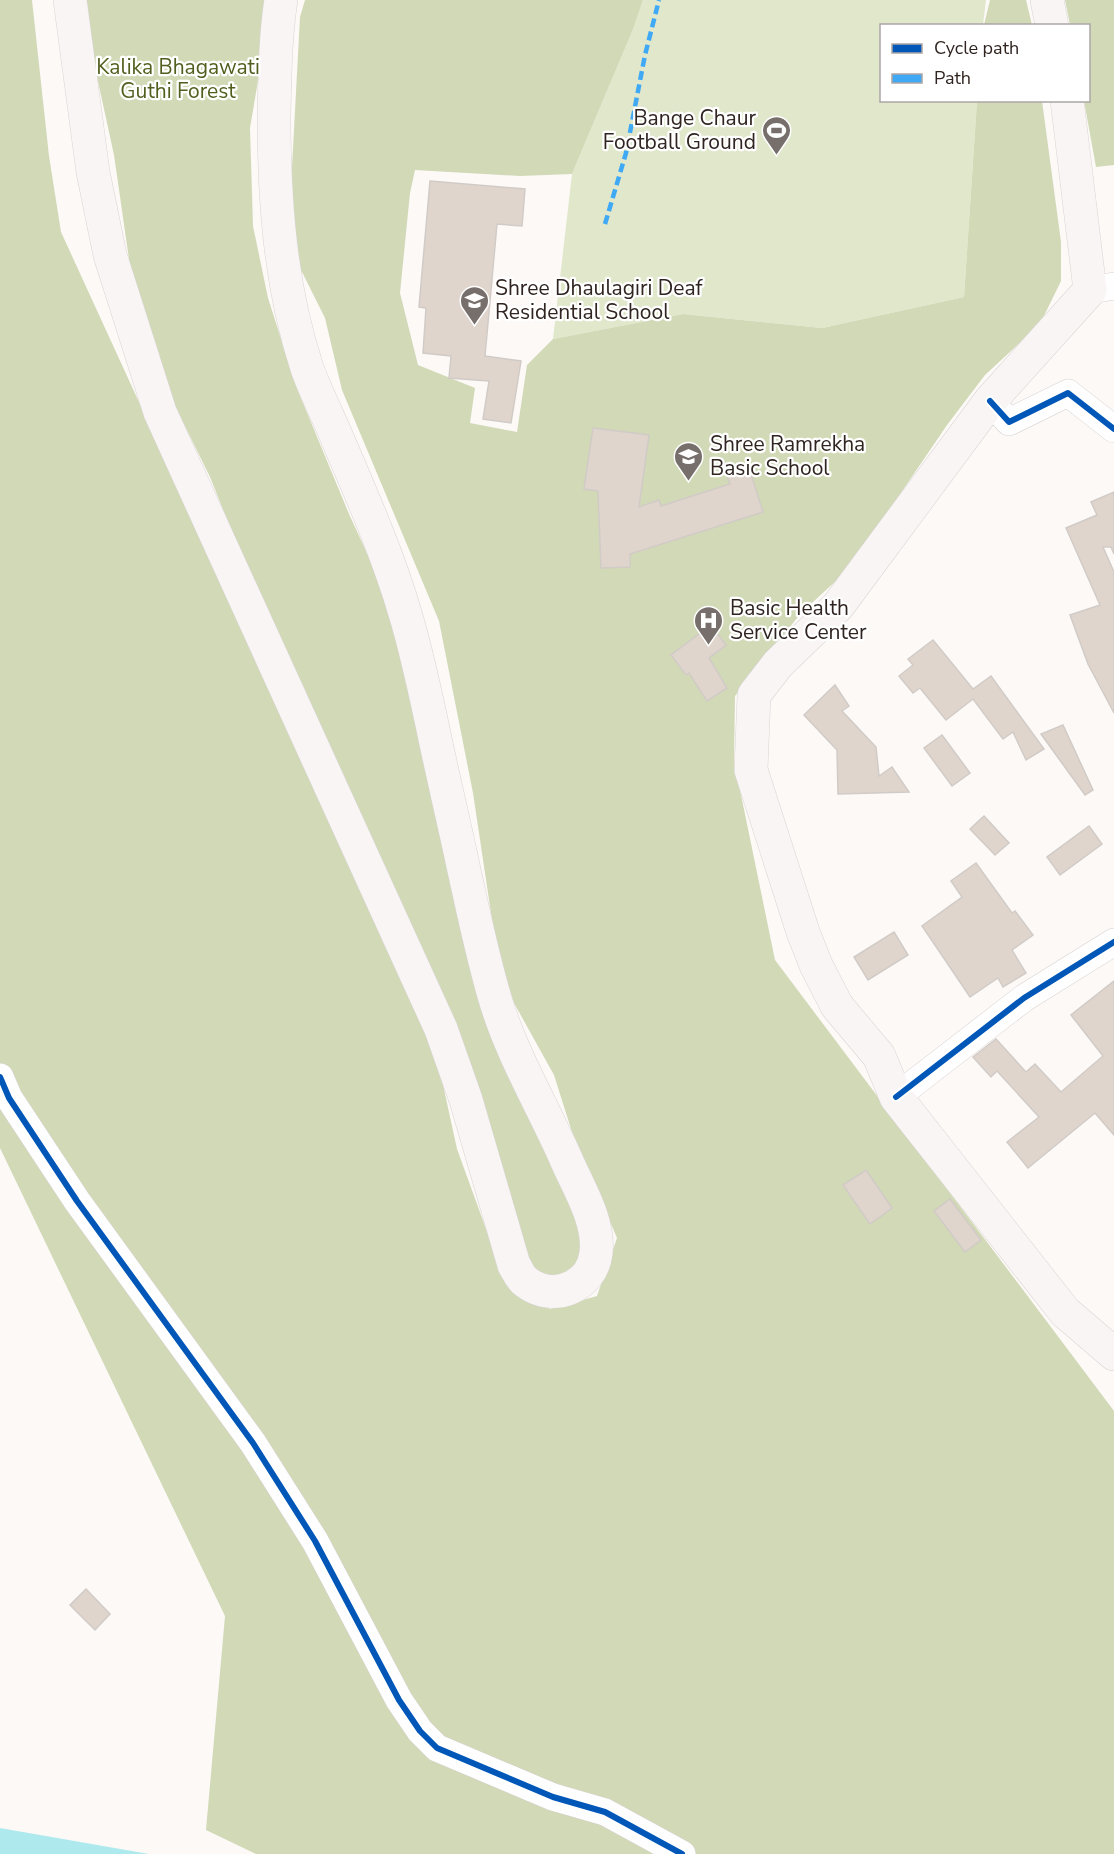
<svg xmlns="http://www.w3.org/2000/svg" width="1114" height="1854" font-family="'Nunito Sans',sans-serif">
  <style>
    .green { fill: #e0e7cb }
    .forest { fill: #d2d9b7 }
    .water { fill: #aeeaed }
    .building { fill: #e0d5cc; stroke: #d1cbc7; stroke-width: 1.5 }
    .lines { fill: none; stroke-linecap: round; stroke-linejoin: round }
    .minor-casing { stroke: #d8d1ce; stroke-width: 28 }
    .major-casing { stroke: #d9d5d4; stroke-width: 34 }
    .minor { stroke: #fffefe; stroke-width: 27 }
    .major { stroke: #f9f5f5; stroke-width: 33 }
    .quiet { stroke: #3fa9f5; stroke-width: 4.5; stroke-dasharray: 9 4.5; stroke-linecap: butt }
    .cycleway-casing { stroke: #fff; stroke-width: 10 }
    .cycleway { stroke: #0057b8; stroke-width: 6 }
    .labels { text-anchor: middle; stroke-width: 4.5; stroke-linejoin: round; paint-order: stroke }
    .park-label { font-size: 21px; fill: #515f1e; stroke: #fff }
    .poi-label { font-size: 21px; fill: #2f2420; stroke: #fff; text-anchor: start }
  </style>
  <rect width="100%" height="100%" fill="#fcf9f7"/>
  <!-- green -->
  <path class="green" d="M 643,0 L 986,0 L 983,25 L 882,26 L 882,100 L 977,101 L 964,297 L 822,328 L 683,314 L 553,339 L 572,174 L 634,27 Z"/>
  <!-- forest -->
  <g class="forest">
    <path d="M 0,0 L 32,0 L 49,156 L 61,232 L 435,1048 L 457,1149 L 506,1284 L 550,1309 L 597,1296 L 617,1238 L 572,1132 L 554,1075 L 514,1003 L 497,953 L 473,793 L 439,621 L 342,390 L 325,318 L 297,262 L 291,186 L 300,17 L 305,0 L 643,0 L 634,27 L 572,174 L 520,176 L 415,170 L 410,193 L 400,293 L 418,365 L 475,388 L 470,423 L 517,432 L 527,365 L 553,339 L 683,314 L 822,328 L 964,297 L 977,101 L 1042,101 L 1061,242 L 1061,281 L 1040,324 L 985,375 L 947,425 L 871,537 L 837,580 L 801,613 L 735,696 L 734,761 L 775,960 L 1114,1411 L 1114,1854 L 256,1854 L 206,1830 L 225,1616 L 0,1148 Z"/>
    <path d="M 83,0 L 266,0 L 263,51 L 250,128 L 253,226 L 268,298 L 296,386 L 349,514 L 373,566 L 560,1158 L 585,1253 L 571,1278 L 541,1279 L 526,1264 L 210,477 L 151,357 L 134,294 L 114,155 L 84,17 Z"/>
    <path d="M 990,0 L 1026,0 L 1032,25 L 984,25 Z"/>
    <path d="M 1065,0 L 1114,0 L 1114,165 L 1096,167 L 1084,101 L 1088,100 L 1088,26 L 1070,25 Z"/>
  </g>
  <!-- water -->
  <path class="water" d="M 0,1828 L 149,1854 L 0,1854 Z"/>
  <!-- building -->
  <g class="building">
    <path d="M 430,181 L 525,189 L 522,226 L 497,224 L 485,356 L 521,361 L 511,423 L 483,419 L 489,381 L 449,378 L 451,356 L 423,353 L 426,308 L 419,307 Z"/>
    <path d="M 593,428 L 649,435 L 639,507 L 659,500 L 661,506 L 730,484 L 727,475 L 749,468 L 763,512 L 630,554 L 630,567 L 601,568 L 598,491 L 584,489 Z"/>
    <path d="M 1114,492 L 1114,554 L 1111,547 L 1103,547 L 1114,572 L 1114,713 L 1088,664 L 1070,615 L 1100,605 L 1066,528 L 1097,515 L 1091,502 Z"/>
    <path d="M 711,625 L 726,645 L 709,658 L 727,688 L 707,701 L 689,673 L 686,675 L 671,655 Z"/>
    <path d="M 933,640 L 973,689 L 991,676 L 1044,749 L 1026,760 L 1013,732 L 1003,739 L 973,699 L 946,720 L 920,688 L 913,693 L 899,676 L 913,665 L 908,659 Z"/>
    <path d="M 835,685 L 849,706 L 842,711 L 876,747 L 879,776 L 892,767 L 909,792 L 838,794 L 837,750 L 804,715 Z"/>
    <path d="M 1063,725 L 1093,790 L 1085,795 L 1041,734 Z"/>
    <path d="M 942,735 L 970,773 L 952,786 L 924,748 Z"/>
    <path d="M 984,816 L 1009,843 L 995,855 L 970,829 Z"/>
    <path d="M 1089,826 L 1102,844 L 1060,875 L 1047,857 Z"/>
    <path d="M 976,863 L 1012,913 L 1015,911 L 1033,935 L 1012,950 L 1026,973 L 1003,987 L 998,978 L 970,997 L 922,926 L 962,897 L 951,881 Z"/>
    <path d="M 894,932 L 908,955 L 868,980 L 854,957 Z"/>
    <path d="M 1114,981 L 1114,1135 L 1095,1113 L 1028,1168 L 1007,1142 L 1039,1117 L 997,1071 L 991,1077 L 973,1057 L 996,1039 L 1026,1072 L 1035,1064 L 1061,1092 L 1103,1056 L 1071,1015 Z"/>
    <path d="M 866,1170 L 892,1208 L 870,1224 L 843,1185 Z"/>
    <path d="M 950,1199 L 981,1240 L 965,1252 L 934,1211 Z"/>
    <path d="M 86,1589 L 110,1614 L 95,1630 L 70,1605 Z"/>
  </g>
  <g class="lines">
    <defs>
      <g id="minor">
        <path d="M 1090,290 L 1114,286"/>
        <path d="M 990,401 L 1009,422 L 1068,393 L 1114,429"/>
        <path d="M 0,1077 L 9,1098 L 77,1201 L 253,1443 L 315,1541 L 399,1700 L 420,1731 L 437,1748 L 553,1797 L 605,1812 L 682,1854"/>
        <path d="M 896,1097 L 1024,998 L 1114,942"/>
      </g>
      <g id="major">
        <path d="M 70,0 L 93,172 L 110,255 L 160,412 L 441,1029 L 466,1100 L 514,1265 C 518,1271 520,1278 526,1282 C 553,1303 592,1287 596,1253 C 600,1221 578,1187 566,1159 C 543,1107 513,1057 496,1002 C 483,959 474,915 464,870 C 454,822 442,773 432,724 C 424,687 416,649 405,613 C 387,551 360,492 335,433 C 326,412 315,390 307,368 C 280,286 274,200 274,114 C 275,76 275,38 281,0"/>
        <path d="M 1047,0 L 1052,26"/>
        <path d="M 1067,100 L 1090,290 L 990,401 L 838,606 L 778,664 L 754,695 L 751,770 L 803,932 L 816,965 L 837,1006 L 879,1056 L 896,1097 L 1065,1312 L 1114,1354"/>
      </g>
    </defs>
    <!-- minor casing -->
    <use href="#minor" class="minor-casing"/>
    <!-- major casing -->
    <use href="#major" class="major-casing"/>
    <!-- minor -->
    <use href="#minor" class="minor"/>
    <!-- major -->
    <use href="#major" class="major"/>
    <!-- quiet -->
    <path class="quiet" d="M 605,224 L 626,153 L 645,55 L 659,0"/>
    <defs>
      <g id="cycleway">
        <path d="M 990,401 L 1009,422 L 1068,393 L 1114,429"/>
        <path d="M 0,1077 L 9,1098 L 77,1201 L 253,1443 L 315,1541 L 399,1700 L 420,1731 L 437,1748 L 553,1797 L 605,1812 L 682,1854"/>
        <path d="M 896,1097 L 1024,998 L 1114,942"/>
      </g>
    </defs>
    <!-- cycleway casing -->
    <use href="#cycleway" class="cycleway-casing"/>
    <!-- cycleway -->
    <use href="#cycleway" class="cycleway"/>
  </g>
  <!-- icons -->
  <defs>
    <symbol id="stadium-pin" viewBox="-11 -11 22 30"><path d="M0 17L-7.5 6A9.5 9.5 0 1 1 7.5 6Z" fill="#776f6b" stroke="#fff"/><path d="M0-5a6.5 5 0 1 0 0 10a6.5 5 0 1 0 0-10ZM-3.5-1.8h7v3.6h-7Z" fill="#fff"/></symbol>
    <symbol id="school-pin" viewBox="-11 -11 22 30"><path d="M0 17L-7.5 6A9.5 9.5 0 1 1 7.5 6Z" fill="#776f6b" stroke="#fff"/><path d="M0-5L7-2L0 1L-7-2ZM-4 1L0 2.5L4 1V4Q0 6-4 4Z" fill="#fff"/></symbol>
    <symbol id="hospital-pin" viewBox="-11 -11 22 30"><path d="M0 17L-7.5 6A9.5 9.5 0 1 1 7.5 6Z" fill="#776f6b" stroke="#fff"/><path d="M-5-5h3v3.5h4V-5h3V5h-3V1.5h-4V5h-3Z" fill="#fff"/></symbol>
  </defs>
  <g fill-rule="evenodd">
    <use href="#stadium-pin" x="760" y="114" width="33" height="45"/>
    <use href="#school-pin" x="458" y="284" width="33" height="45"/>
    <use href="#school-pin" x="672" y="440" width="33" height="45"/>
    <use href="#hospital-pin" x="692" y="604" width="33" height="45"/>
  </g>
  <g class="labels">
    <!-- park labels -->
    <g class="park-label">
      <text x="178" y="74">Kalika Bhagawati<tspan x="178" dy="24">Guthi Forest</tspan></text>
    </g>
    <!-- poi labels -->
    <g class="poi-label">
      <text x="756" y="125" text-anchor="end">Bange Chaur<tspan x="756" dy="24">Football Ground</tspan></text>
      <text x="495" y="295">Shree Dhaulagiri Deaf<tspan x="495" dy="24">Residential School</tspan></text>
      <text x="710" y="451">Shree Ramrekha<tspan x="710" dy="24">Basic School</tspan></text>
      <text x="730" y="615">Basic Health<tspan x="730" dy="24">Service Center</tspan></text>
    </g>
  </g>
  <!-- legend -->
  <rect x="880" y="24" width="210" height="78" fill="#ffffff" stroke="#aca7a6" stroke-width="1.5"/>
  <rect x="892" y="44" width="30" height="9" fill="#0057b8" stroke="#aca7a6" stroke-width="1.5"/>
  <text x="934" y="54" font-size="18" fill="#2f2420">Cycle path</text>
  <rect x="892" y="74" width="30" height="9" fill="#3fa9f5" stroke="#aca7a6" stroke-width="1.5"/>
  <text x="934" y="84" font-size="18" fill="#2f2420">Path</text>
</svg>
